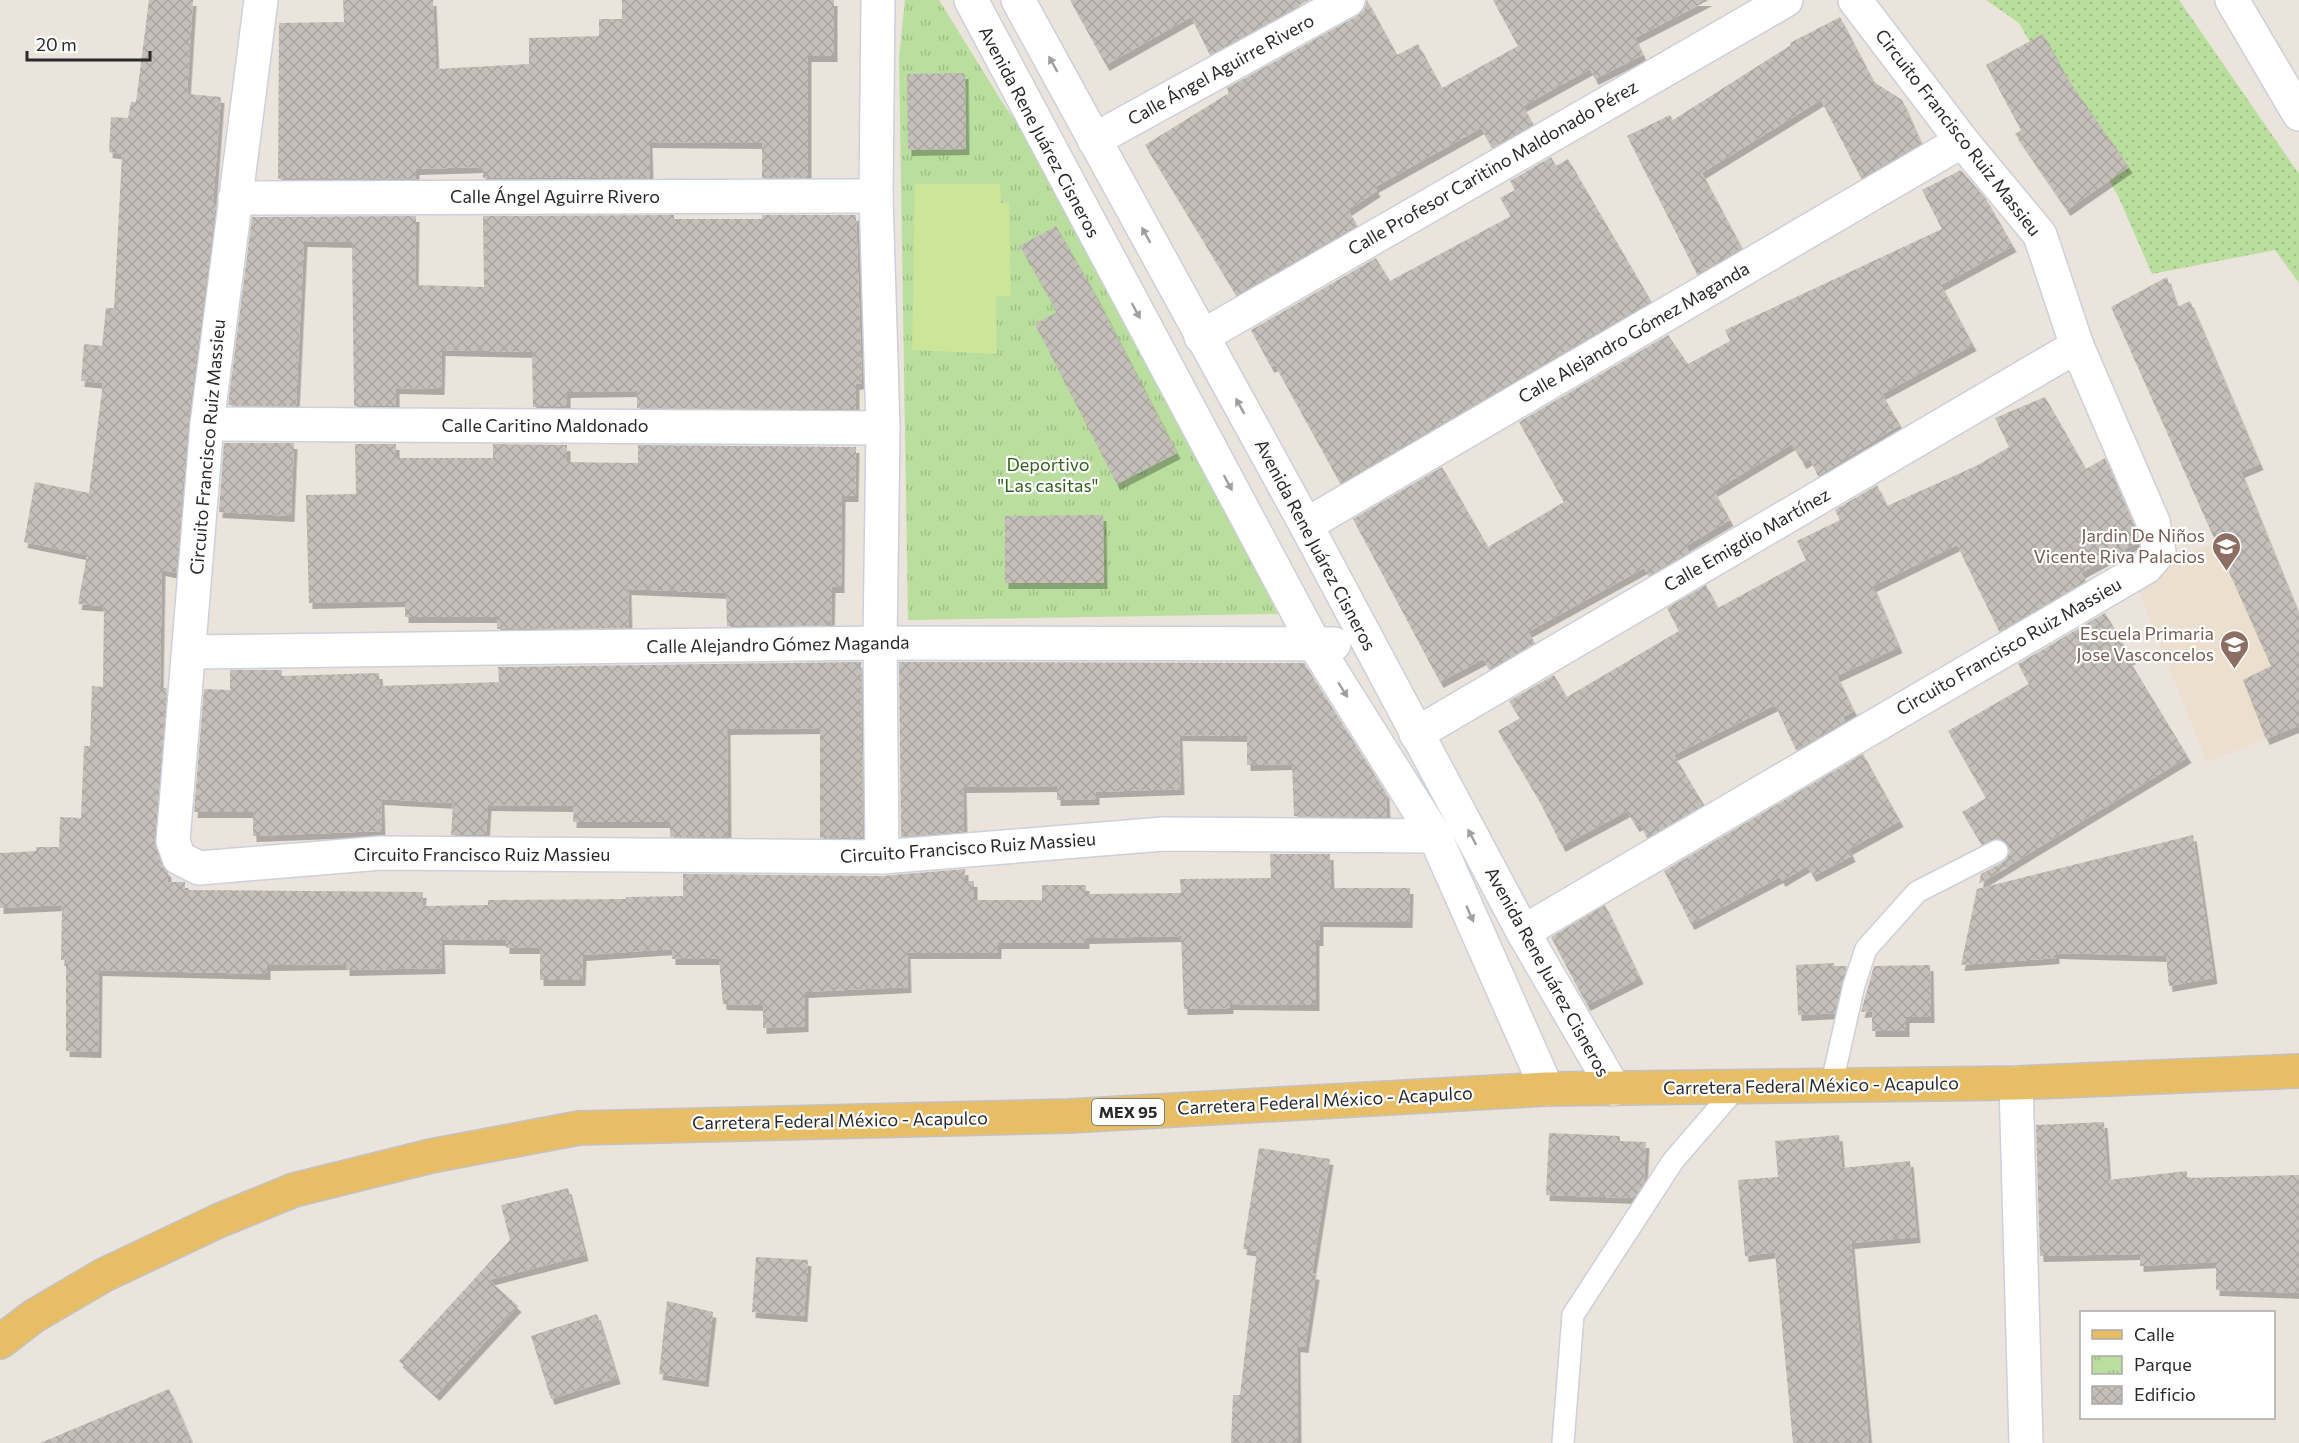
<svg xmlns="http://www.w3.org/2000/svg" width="2299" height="1443" font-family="Commissioner,sans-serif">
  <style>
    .education { fill: #ecdfce }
    .grass { fill: url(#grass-dots) }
    .park { fill: url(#park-tufts) }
    .pitch { fill: #cbe599 }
    .building { fill: url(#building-cross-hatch); filter: url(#shadow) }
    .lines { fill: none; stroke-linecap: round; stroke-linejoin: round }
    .service-casing { stroke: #cbd0db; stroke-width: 24 }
    .minor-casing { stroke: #cbd0db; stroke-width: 36 }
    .primary-casing { stroke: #c3c3c3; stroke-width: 36 }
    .service { stroke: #fff; stroke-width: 21 }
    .minor { stroke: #fff; stroke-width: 33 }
    .primary { stroke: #e7be66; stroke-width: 33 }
    .oneway { fill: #9f9f9f }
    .labels { text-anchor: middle; stroke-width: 4.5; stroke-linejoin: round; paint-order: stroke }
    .shield { fill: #fff; stroke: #6a6a6a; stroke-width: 1.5 }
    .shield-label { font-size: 16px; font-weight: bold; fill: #2a2a2a }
    .street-label { font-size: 18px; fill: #2a2a2a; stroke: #fff }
    .park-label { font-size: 18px; fill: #33621f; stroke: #fff }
    .education-label { font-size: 18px; fill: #785e54; stroke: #fff; text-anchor: end }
  </style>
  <defs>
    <pattern id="grass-dots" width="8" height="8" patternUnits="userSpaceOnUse" patternTransform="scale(1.5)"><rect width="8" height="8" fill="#b9de9d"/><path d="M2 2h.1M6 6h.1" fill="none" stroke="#9fbf87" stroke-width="1.8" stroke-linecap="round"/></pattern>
    <pattern id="park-tufts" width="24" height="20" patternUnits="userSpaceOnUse" patternTransform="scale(1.5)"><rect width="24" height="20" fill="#b9de9d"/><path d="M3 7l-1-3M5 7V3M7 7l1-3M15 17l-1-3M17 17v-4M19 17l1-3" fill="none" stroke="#9fbf87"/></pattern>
    <pattern id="building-cross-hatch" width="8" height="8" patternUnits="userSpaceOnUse" patternTransform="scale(1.5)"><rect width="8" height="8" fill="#c4bfb9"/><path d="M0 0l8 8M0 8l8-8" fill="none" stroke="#a9a49f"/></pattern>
    <filter id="shadow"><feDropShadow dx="3.5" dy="6" stdDeviation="0" flood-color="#0004"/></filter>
  </defs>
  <rect width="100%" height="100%" fill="#ebe4dd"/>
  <!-- education -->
  <path class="education" d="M 2262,524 L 2299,615 L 2299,726 L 2207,762 L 2133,577 Z"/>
  <!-- grass -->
  <path class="grass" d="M 1986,0 L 2179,0 L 2299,174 L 2299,283 L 2275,250 L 2152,274 L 2119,198 L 2019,23 Z"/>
  <!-- park -->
  <path class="park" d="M 905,0 L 939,0 L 1004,105 L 1046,162 L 1278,614 L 908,620 L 899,57 Z"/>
  <!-- pitch -->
  <path class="pitch" d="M 915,184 L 1000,184 L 1001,203 L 1009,203 L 1011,296 L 996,296 L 997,354 L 912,350 Z"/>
  <!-- building -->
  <g class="building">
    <path d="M 149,0 L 193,0 L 187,94 L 221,97 L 213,203 L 216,203 L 188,422 L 176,573 L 162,570 L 160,688 L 167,688 L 154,839 L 161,864 L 168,872 L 168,882 L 185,882 L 185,890 L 423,892 L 422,906 L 488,905 L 488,900 L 626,899 L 626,897 L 683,896 L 683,874 L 882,876 L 965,869 L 965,881 L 974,881 L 974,900 L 1042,900 L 1042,885 L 1086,885 L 1086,894 L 1181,893 L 1180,879 L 1271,878 L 1270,854 L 1330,854 L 1331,888 L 1410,888 L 1409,922 L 1320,921 L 1320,940 L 1316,940 L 1316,1005 L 1230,1004 L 1230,1008 L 1184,1009 L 1181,936 L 1086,938 L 1086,943 L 998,943 L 998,953 L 907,953 L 908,987 L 805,992 L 805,1026 L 763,1028 L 763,1005 L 723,1004 L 719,959 L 672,959 L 672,949 L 583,955 L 582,980 L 540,980 L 540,948 L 506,948 L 506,940 L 441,939 L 442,968 L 346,970 L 346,964 L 267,965 L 267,974 L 99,970 L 98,1052 L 66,1051 L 66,960 L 61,960 L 62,905 L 0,908 L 0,853 L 36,851 L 36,847 L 59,847 L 60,817 L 81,818 L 84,746 L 90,746 L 92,686 L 103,687 L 104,606 L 78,604 L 87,555 L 24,542 L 35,482 L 89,493 L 103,383 L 81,381 L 84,344 L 102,346 L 106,308 L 114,308 L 122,154 L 109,152 L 111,117 L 128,118 L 131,102 L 136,102 Z"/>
    <path d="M 343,0 L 433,0 L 436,69 L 529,64 L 529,38 L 599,36 L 599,19 L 622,19 L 622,0 L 834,0 L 834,56 L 808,56 L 808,177 L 762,178 L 762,143 L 649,142 L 650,178 L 483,178 L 482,167 L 416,169 L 416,179 L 278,179 L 279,23 L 344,22 Z"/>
    <path d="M 1070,0 L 1309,0 L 1210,55 L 1191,17 L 1106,65 Z"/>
    <path d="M 1367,0 L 1397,55 L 1418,44 L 1442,88 L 1518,46 L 1493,0 L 1709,0 L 1635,38 L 1643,55 L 1595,79 L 1590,69 L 1523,106 L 1533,124 L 1492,148 L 1481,128 L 1375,187 L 1377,191 L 1348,210 L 1357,225 L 1236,295 L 1145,145 L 1229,93 L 1227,88 L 1357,16 L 1364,10 Z"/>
    <path d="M 1840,17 L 1874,82 L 1902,100 L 1921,143 L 1861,178 L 1821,100 L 1702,173 L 1742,248 L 1697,274 L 1627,136 L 1670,115 L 1673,120 L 1791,45 L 1790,43 Z"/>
    <path d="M 2043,34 L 2067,78 L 2129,167 L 2067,210 L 2015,134 L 2021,130 L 1986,65 Z"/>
    <path d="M 965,73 L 966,149 L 908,150 L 907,74 Z"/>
    <path d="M 1551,157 L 1556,166 L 1568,159 L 1651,301 L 1340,483 L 1275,365 L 1271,367 L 1251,330 L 1376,258 L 1390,281 L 1511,216 L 1500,198 L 1515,190 L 1510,181 Z"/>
    <path d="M 1961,170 L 1986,199 L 2013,246 L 1941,285 L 1973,345 L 1882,394 L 1900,425 L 1818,476 L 1810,459 L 1803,463 L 1792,444 L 1714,491 L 1730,520 L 1686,546 L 1689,552 L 1649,576 L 1644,568 L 1528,632 L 1535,643 L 1489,669 L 1483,659 L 1440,682 L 1353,519 L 1442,467 L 1488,547 L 1564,502 L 1519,422 L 1668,335 L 1688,364 L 1730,341 L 1725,330 L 1942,229 L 1922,190 Z"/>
    <path d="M 674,215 L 674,219 L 762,219 L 762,215 L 856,215 L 862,383 L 856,384 L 856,409 L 637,408 L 637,391 L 567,392 L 567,407 L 533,407 L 532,352 L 442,350 L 441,389 L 396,388 L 396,406 L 354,406 L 352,242 L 304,241 L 296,406 L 228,405 L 252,217 L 416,216 L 415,285 L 484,287 L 483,216 Z"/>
    <path d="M 1056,226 L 1094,292 L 1177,453 L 1117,484 L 1035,324 L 1057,312 L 1020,246 Z"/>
    <path d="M 2167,277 L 2177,307 L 2190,301 L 2260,464 L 2241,472 L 2299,615 L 2299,728 L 2298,726 L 2266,739 L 2243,680 L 2271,666 L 2111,307 Z"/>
    <path d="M 2045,397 L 2086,469 L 2105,458 L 2135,528 L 2138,542 L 2081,573 L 2086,581 L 1999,631 L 1957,545 L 1873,586 L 1899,647 L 1837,676 L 1854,711 L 1843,717 L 1845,721 L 1796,750 L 1775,705 L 1674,755 L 1704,805 L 1647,838 L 1640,824 L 1636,826 L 1627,811 L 1562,846 L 1540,802 L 1498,731 L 1520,718 L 1509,701 L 1554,675 L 1567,697 L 1679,631 L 1667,608 L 1706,585 L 1718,608 L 1806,560 L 1797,541 L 1840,520 L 1835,510 L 1877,485 L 1887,506 L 1976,466 L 2009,447 L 1995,418 Z"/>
    <path d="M 224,443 L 294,443 L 291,516 L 219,512 Z"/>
    <path d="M 355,444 L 396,444 L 396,458 L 493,458 L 493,444 L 567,445 L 567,462 L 638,463 L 638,445 L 856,447 L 855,496 L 842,496 L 841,587 L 832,587 L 831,625 L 727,626 L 726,593 L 628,589 L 629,628 L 497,629 L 497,617 L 405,617 L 405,601 L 309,603 L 306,495 L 356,494 Z"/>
    <path d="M 1103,515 L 1104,583 L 1005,583 L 1005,516 Z"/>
    <path d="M 2105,613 L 2132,658 L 2129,660 L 2188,757 L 1979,884 L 1981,874 L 2003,862 L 2010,851 L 2008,845 L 1998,838 L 1982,845 L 1962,812 L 1986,798 L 1948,731 L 2029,684 L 2018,664 Z"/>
    <path d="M 861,662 L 863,838 L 820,838 L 820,728 L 727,729 L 728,837 L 670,837 L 670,822 L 573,822 L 574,806 L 488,805 L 486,835 L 451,835 L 453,803 L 381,799 L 382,831 L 253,836 L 253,812 L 194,812 L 204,689 L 230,690 L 230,670 L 282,670 L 282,676 L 379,673 L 380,686 L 499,682 L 498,667 Z"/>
    <path d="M 899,662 L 1304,663 L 1386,793 L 1387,817 L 1294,816 L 1292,764 L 1247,765 L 1247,736 L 1179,735 L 1181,789 L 1096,792 L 1096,799 L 1057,800 L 1057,786 L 963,787 L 964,831 L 901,837 Z"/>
    <path d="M 1863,754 L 1900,821 L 1849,849 L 1852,856 L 1813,876 L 1807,866 L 1782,881 L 1780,877 L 1691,924 L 1664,871 Z"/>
    <path d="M 2193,835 L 2214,978 L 2169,986 L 2166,956 L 2056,953 L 2056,958 L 1961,965 L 1977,889 Z"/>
    <path d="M 1605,905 L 1640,978 L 1587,1005 L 1551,937 Z"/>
    <path d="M 1834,963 L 1834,966 L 1847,966 L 1835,1013 L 1798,1015 L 1796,965 Z"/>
    <path d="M 1930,965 L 1931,1017 L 1906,1017 L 1906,1031 L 1872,1031 L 1872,1011 L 1861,1012 L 1874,966 Z"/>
    <path d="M 2104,1122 L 2108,1180 L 2187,1171 L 2187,1178 L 2299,1175 L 2299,1293 L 2216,1290 L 2216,1262 L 2140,1266 L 2140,1254 L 2040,1256 L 2036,1125 Z"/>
    <path d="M 1549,1133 L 1620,1136 L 1620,1141 L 1646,1142 L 1644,1182 L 1634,1198 L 1546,1195 Z"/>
    <path d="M 1839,1135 L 1842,1168 L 1910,1161 L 1917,1237 L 1851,1243 L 1869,1443 L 1793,1443 L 1775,1252 L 1745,1256 L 1738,1180 L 1778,1177 L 1775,1141 Z"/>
    <path d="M 1259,1148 L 1330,1159 L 1312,1273 L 1316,1274 L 1305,1347 L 1297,1346 L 1298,1443 L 1231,1443 L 1233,1395 L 1240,1395 L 1257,1251 L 1243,1249 Z"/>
    <path d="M 568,1188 L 585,1255 L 489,1280 L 518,1306 L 436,1395 L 399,1361 L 510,1240 L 501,1205 Z"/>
    <path d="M 756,1257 L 808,1260 L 804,1316 L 752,1312 Z"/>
    <path d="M 667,1301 L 713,1312 L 705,1381 L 659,1374 Z"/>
    <path d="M 597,1314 L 617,1378 L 551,1399 L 531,1336 Z"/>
    <path d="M 169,1389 L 192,1443 L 40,1443 Z"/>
  </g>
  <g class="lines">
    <defs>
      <g id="service">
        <path d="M 1831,1087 L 1854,985 L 1866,949 L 1917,892 L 1997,851"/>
        <path d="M 1563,1443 L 1573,1315 L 1673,1161 L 1736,1088"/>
      </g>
      <g id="minor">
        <path d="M 261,0 L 207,424 L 173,841 L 179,858 L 199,868 L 381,853 L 882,857 L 1163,834 L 1435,836"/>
        <path d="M 878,0 L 876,196 L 883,428 L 880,643 L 882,857"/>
        <path d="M 971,0 L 1315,645 L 1435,836 L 1547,1089"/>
        <path d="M 1018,0 L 1306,525 L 1523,932 L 1614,1089"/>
        <path d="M 2232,0 L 2299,114"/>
        <path d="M 1094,140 L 1348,0"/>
        <path d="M 235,198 L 876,196"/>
        <path d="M 1201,337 L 1786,0"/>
        <path d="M 207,424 L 883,428"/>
        <path d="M 1306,525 L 1962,141"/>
        <path d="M 190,652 L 880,643 L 1334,644"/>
        <path d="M 1416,734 L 2077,346"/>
        <path d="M 1523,932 L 2146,567 L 2159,552 L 2153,522 L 2077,346 L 2040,235 L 1962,141 L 1855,0"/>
        <path d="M 2016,1083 L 2026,1443"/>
      </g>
      <path id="primary" d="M 0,1342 L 34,1316 L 104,1275 L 218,1221 L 294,1190 L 431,1156 L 579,1128 L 1069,1116 L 1547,1089 L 2016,1083 L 2299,1071"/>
    </defs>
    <!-- service casing -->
    <use href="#service" class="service-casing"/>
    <!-- minor casing -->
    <use href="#minor" class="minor-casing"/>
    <!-- primary casing -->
    <use href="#primary" class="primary-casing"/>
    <!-- service -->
    <use href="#service" class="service"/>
    <!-- minor -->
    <use href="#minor" class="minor"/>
    <!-- primary -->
    <use href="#primary" class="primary"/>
  </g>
  <!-- one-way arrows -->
  <defs><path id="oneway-solid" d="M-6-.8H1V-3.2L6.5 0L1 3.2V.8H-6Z" transform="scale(1.5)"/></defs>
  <g class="oneway">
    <use href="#oneway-solid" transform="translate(1053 64) rotate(-119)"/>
    <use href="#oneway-solid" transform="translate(1146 235) rotate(-119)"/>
    <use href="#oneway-solid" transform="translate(1136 311) rotate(62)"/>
    <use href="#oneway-solid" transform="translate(1240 406) rotate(-119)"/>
    <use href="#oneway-solid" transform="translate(1228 483) rotate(62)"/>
    <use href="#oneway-solid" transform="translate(1343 690) rotate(58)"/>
    <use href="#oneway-solid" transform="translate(1472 837) rotate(-118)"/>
    <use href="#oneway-solid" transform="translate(1470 914) rotate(66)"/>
  </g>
  <!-- icons -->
  <defs>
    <symbol id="school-pin" viewBox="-11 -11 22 30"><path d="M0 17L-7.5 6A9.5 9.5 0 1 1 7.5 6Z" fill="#8d6e63" stroke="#fff"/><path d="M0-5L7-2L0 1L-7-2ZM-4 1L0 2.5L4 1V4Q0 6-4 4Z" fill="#fff"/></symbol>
  </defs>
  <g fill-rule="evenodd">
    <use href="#school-pin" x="2210" y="530" width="33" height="45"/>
    <use href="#school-pin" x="2218" y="628" width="33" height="45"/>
  </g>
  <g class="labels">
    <!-- shield labels -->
    <rect class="shield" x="1092" y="1099" width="72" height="26" rx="4.5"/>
    <g class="shield-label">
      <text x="1128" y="1118">MEX 95</text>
    </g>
    <!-- street labels -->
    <g class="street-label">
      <text transform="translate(1221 70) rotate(-29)" y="6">Calle Ángel Aguirre Rivero</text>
      <text transform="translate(1039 132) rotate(62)" y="6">Avenida Rene Juárez Cisneros</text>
      <text transform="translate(1958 133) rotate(52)" y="6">Circuito Francisco Ruiz Massieu</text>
      <text transform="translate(1493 168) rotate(-30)" y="6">Calle Profesor Caritino Maldonado Pérez</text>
      <text x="555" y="203">Calle Ángel Aguirre Rivero</text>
      <text transform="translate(1634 333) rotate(-30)" y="6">Calle Alejandro Gómez Maganda</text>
      <text x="545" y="432">Calle Caritino Maldonado</text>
      <text transform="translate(208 447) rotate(-85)" y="6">Circuito Francisco Ruiz Massieu</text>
      <text transform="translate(1747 540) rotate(-30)" y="6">Calle Emigdio Martínez</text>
      <text transform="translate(1315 545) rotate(62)" y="6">Avenida Rene Juárez Cisneros</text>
      <text transform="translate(778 645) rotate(-1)" y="6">Calle Alejandro Gómez Maganda</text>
      <text transform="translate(2009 647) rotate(-30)" y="6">Circuito Francisco Ruiz Massieu</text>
      <text transform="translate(968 848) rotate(-4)" y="6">Circuito Francisco Ruiz Massieu</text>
      <text x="482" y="861">Circuito Francisco Ruiz Massieu</text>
      <text transform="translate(1547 972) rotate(61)" y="6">Avenida Rene Juárez Cisneros</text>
      <text transform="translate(1811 1086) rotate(-1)" y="6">Carretera Federal México - Acapulco</text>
      <text transform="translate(1325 1101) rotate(-3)" y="6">Carretera Federal México - Acapulco</text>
      <text transform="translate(840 1121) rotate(-1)" y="6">Carretera Federal México - Acapulco</text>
    </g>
    <!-- park labels -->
    <g class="park-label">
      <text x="1048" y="471">Deportivo<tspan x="1048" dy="21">"Las casitas"</tspan></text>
    </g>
    <!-- education labels -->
    <g class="education-label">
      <text x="2205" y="542">Jardin De Niños<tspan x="2205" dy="21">Vicente Riva Palacios</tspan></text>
      <text x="2214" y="640">Escuela Primaria<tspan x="2214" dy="21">Jose Vasconcelos</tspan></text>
    </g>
  </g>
  <!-- legend -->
  <rect x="2080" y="1311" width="195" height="108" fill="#ffffff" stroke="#aaaaaa" stroke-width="1.5"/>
  <rect x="2092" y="1330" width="30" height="9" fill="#e7be66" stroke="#aaaaaa" stroke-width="1.5"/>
  <text x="2134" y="1341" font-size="18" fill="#2a2a2a">Calle</text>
  <rect x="2092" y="1356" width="30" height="18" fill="url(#park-tufts)" stroke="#aaaaaa" stroke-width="1.5"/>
  <text x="2134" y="1371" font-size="18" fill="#2a2a2a">Parque</text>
  <rect x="2092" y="1386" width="30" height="18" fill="url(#building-cross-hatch)" stroke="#aaaaaa" stroke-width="1.5"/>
  <text x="2134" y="1401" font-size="18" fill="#2a2a2a">Edificio</text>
  <!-- scale -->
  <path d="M27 51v9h123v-9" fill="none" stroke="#2a2a2a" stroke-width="3"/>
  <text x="36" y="51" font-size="18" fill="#2a2a2a" stroke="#ffffff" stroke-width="4.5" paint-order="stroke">20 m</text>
</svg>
